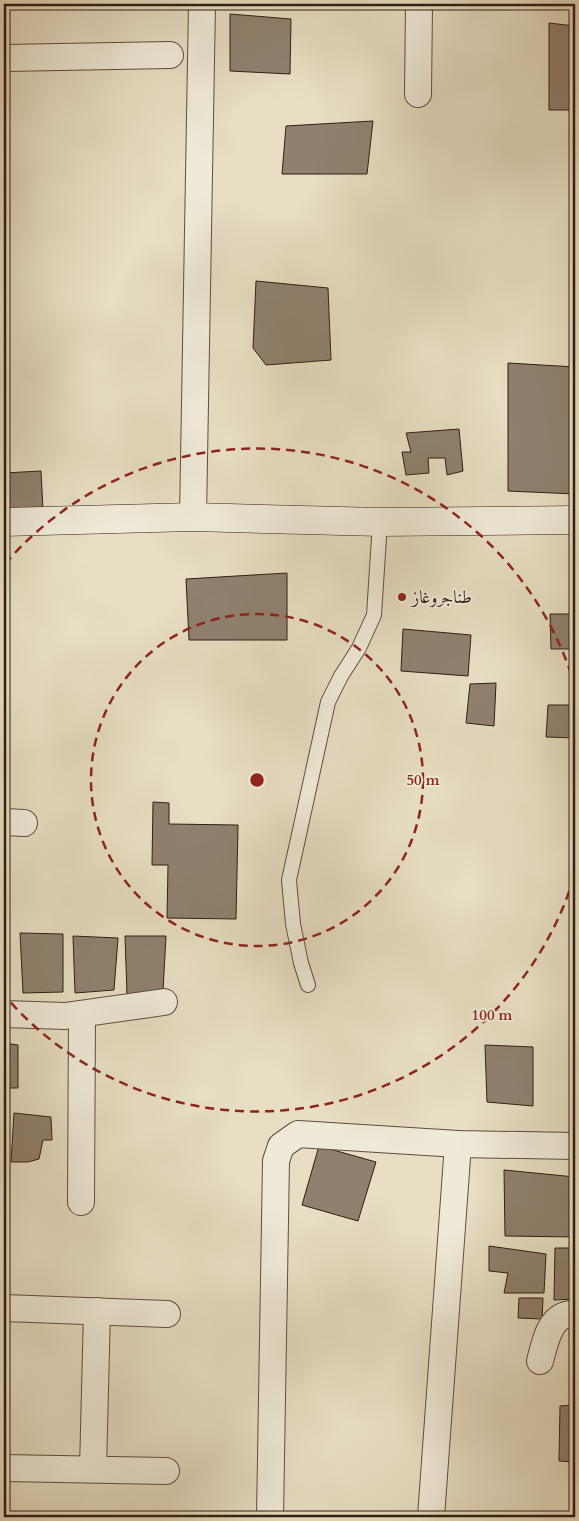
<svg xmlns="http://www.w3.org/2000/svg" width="579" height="1521" font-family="Cardo,Amiri,serif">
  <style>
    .building { fill: #8f816f; stroke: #301d13 }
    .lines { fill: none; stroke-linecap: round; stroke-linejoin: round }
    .lane-casing { stroke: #5e4d3f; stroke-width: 16 }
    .street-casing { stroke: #5e4d3f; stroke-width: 28 }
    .secondary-casing { stroke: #301d13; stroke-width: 29 }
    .lane { stroke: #efead8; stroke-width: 14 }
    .street { stroke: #efead8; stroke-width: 26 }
    .secondary { stroke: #efead8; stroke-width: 28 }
    .ring { fill: none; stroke: #8f2418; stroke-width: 2.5; stroke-dasharray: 9 6 }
    .poi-dot { fill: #8f2418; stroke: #efead8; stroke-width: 2 }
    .labels { text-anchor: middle; stroke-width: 4; stroke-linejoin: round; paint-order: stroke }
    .poi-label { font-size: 18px; fill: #301d13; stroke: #efead8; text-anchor: start }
    .centre { fill: #8f2418; stroke: #efead8; stroke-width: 2.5 }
    .ring-label { font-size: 15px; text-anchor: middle; font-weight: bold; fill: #8f2418; stroke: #efead8; stroke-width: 4; stroke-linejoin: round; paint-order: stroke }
  </style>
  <rect width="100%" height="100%" fill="#e7dec3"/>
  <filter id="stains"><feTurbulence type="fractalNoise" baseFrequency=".004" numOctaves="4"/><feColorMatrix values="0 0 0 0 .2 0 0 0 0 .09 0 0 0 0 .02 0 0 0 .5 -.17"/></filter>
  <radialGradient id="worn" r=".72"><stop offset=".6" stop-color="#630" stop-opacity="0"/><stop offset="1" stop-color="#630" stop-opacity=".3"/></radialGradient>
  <!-- building -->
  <g class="building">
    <path d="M 230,14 L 291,19 L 290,74 L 230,71 Z"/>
    <path d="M 549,23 L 575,26 L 575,110 L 549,110 Z"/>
    <path d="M 373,121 L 367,174 L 282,174 L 286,126 Z"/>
    <path d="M 256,281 L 328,288 L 331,360 L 266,365 L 253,348 Z"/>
    <path d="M 508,363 L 575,367 L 575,494 L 508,491 Z"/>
    <path d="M 459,429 L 463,471 L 447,475 L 445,458 L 428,458 L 429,473 L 406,475 L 402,452 L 411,452 L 406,433 Z"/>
    <path d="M 41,471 L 43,510 L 5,508 L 4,497 L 4,473 Z"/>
    <path d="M 287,573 L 287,640 L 189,640 L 186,579 Z"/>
    <path d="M 550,614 L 575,614 L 575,649 L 551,649 Z"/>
    <path d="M 403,629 L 471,635 L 468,676 L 401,671 Z"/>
    <path d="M 496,683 L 494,726 L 466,723 L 470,684 Z"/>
    <path d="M 548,705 L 575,705 L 575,738 L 546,737 Z"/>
    <path d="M 153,802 L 169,803 L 169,824 L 238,825 L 236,919 L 167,918 L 168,865 L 152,865 Z"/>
    <path d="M 20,933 L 63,934 L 63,992 L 23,993 Z"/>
    <path d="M 73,936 L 118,938 L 114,990 L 75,993 Z"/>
    <path d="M 125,936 L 166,936 L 163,991 L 127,995 Z"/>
    <path d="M 4,1043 L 18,1045 L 18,1088 L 4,1088 Z"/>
    <path d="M 485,1045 L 533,1047 L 533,1106 L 487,1102 Z"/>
    <path d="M 575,1051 L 575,1119 L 573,1119 Z"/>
    <path d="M 14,1113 L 51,1117 L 52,1140 L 43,1140 L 39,1159 L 28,1162 L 11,1162 Z"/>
    <path d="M 319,1146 L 376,1162 L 358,1221 L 302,1205 Z"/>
    <path d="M 504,1170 L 575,1177 L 575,1237 L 505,1236 Z"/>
    <path d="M 489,1246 L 546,1254 L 544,1293 L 504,1293 L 508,1273 L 489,1271 Z"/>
    <path d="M 555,1248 L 575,1248 L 575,1299 L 554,1300 Z"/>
    <path d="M 519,1298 L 543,1298 L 542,1319 L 518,1318 Z"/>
    <path d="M 575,1405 L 575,1462 L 559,1461 L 560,1406 Z"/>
  </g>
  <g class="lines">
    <defs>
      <path id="lane" d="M 308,985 L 301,963 L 293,924 L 289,880 L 328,702 L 341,676 L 359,648 L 374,615 L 380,522"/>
      <g id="street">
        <path d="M 4,58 L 170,55"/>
        <path d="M 418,94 L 419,4"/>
        <path d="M 193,517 L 202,4"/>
        <path d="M 4,822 L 24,823"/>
        <path d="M 4,1014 L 65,1016 L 164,1002"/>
        <path d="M 81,1202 L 82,1014"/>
        <path d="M 4,1308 L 167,1314"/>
        <path d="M 540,1361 C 544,1347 548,1322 563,1316 C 567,1314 572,1314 575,1313"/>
        <path d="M 4,1468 L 166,1471"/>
        <path d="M 93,1469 L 97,1311"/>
        <path d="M 270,1517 L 276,1161 L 281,1146 L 298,1134 L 458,1144 L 575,1146"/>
        <path d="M 431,1517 L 458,1144"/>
      </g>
      <path id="secondary" d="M 4,522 L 193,517 L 380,522 L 575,520"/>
    </defs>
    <!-- lane casing -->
    <use href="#lane" class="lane-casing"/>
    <!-- street casing -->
    <use href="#street" class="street-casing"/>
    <!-- secondary casing -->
    <use href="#secondary" class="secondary-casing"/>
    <!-- lane -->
    <use href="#lane" class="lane"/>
    <!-- street -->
    <use href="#street" class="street"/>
    <!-- secondary -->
    <use href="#secondary" class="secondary"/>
  </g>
  <!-- distance rings -->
  <g class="ring">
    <circle cx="257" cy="780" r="166"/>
    <path d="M574 877A332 332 0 0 1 5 996M5 564A332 332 0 0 1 574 683"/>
  </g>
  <!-- markers -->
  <circle class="poi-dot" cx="402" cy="597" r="5"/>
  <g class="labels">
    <!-- poi labels -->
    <g class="poi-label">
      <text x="412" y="603">طناجروغاز</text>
    </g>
  </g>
  <circle cx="257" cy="780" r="8" class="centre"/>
  <g class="ring-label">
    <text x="423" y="785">50 m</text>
    <text x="492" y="1020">100 m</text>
  </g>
  <!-- margin -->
  <rect width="579" height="1521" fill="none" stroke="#e7dec3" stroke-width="20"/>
  <rect x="5" y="5" width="569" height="1511" fill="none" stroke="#301d13" stroke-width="2.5"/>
  <rect x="10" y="10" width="559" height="1501" fill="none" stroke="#301d13"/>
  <rect width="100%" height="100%" filter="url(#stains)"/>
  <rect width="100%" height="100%" fill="url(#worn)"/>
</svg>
